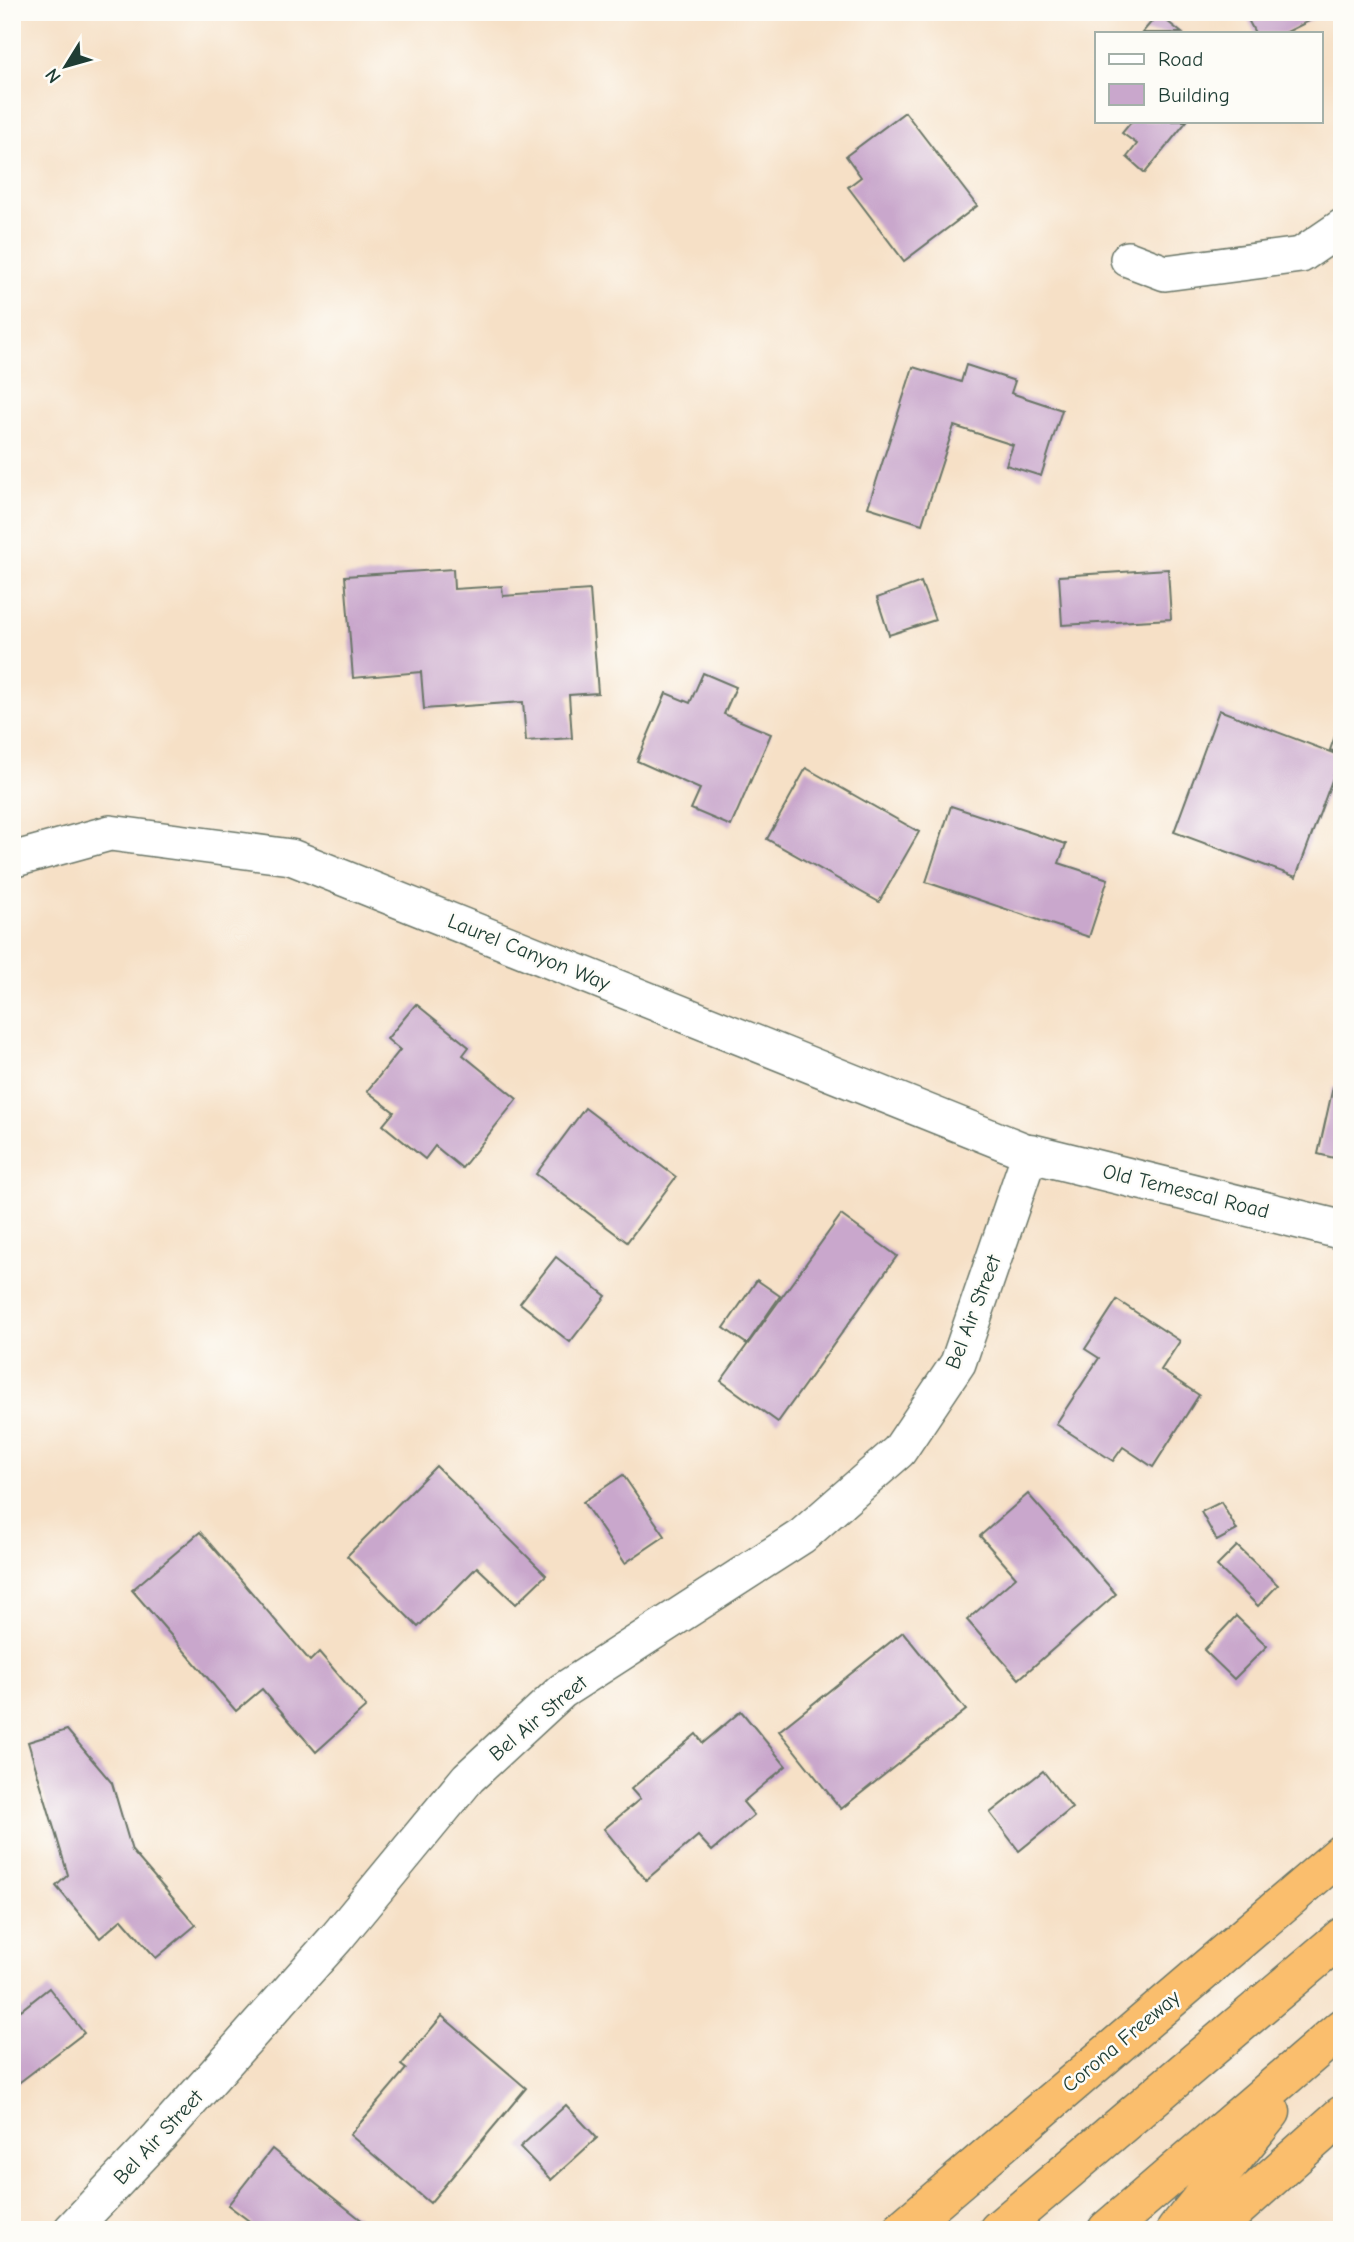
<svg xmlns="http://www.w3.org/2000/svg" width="1354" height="2242" font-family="'Comic Neue',sans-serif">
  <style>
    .building { fill: #c9a7cc }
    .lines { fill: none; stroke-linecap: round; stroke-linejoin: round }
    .minor-casing { stroke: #6a7667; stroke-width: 38 }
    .tertiary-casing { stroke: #6a7667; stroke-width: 41 }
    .motorway-casing { stroke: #6a7667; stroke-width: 41 }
    .minor { stroke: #fff; stroke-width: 35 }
    .tertiary { stroke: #fff; stroke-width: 38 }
    .motorway { stroke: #fabe6d; stroke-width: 38 }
    .labels { text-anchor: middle; stroke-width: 5; stroke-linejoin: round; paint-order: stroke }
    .street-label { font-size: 21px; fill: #1f3d34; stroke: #fdfcf7 }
  </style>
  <rect width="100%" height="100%" fill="#fdfcf7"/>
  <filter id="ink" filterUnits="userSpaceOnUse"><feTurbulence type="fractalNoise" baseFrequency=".0143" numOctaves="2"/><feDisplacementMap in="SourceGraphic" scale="14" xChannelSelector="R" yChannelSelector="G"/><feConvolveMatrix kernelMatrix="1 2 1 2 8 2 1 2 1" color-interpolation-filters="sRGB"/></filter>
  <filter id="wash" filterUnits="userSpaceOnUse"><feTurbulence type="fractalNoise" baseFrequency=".00686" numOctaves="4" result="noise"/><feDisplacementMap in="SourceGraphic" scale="28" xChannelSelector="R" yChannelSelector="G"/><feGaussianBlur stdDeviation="1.57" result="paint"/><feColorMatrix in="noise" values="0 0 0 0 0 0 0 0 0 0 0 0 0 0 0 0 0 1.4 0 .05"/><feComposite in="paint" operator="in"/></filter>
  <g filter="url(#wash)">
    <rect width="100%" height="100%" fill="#f6e0c6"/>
    <g id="blocks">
      <!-- building -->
      <g class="building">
        <path d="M 1244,12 L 1327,12 L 1285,33 L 1255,33 Z"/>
        <path d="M 1158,14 L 1182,33 L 1142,33 Z"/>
        <path d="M 905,112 L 977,206 L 904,261 L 848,187 L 861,177 L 846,156 Z"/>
        <path d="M 1132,121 L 1187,121 L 1145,173 L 1127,157 L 1137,144 L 1122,133 Z"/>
        <path d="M 966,365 L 1015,381 L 1011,393 L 1062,410 L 1041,476 L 1006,465 L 1013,445 L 954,426 L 922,524 L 868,507 L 913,367 L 961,382 Z"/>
        <path d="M 453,569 L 454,589 L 502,586 L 503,596 L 590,590 L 598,693 L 569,695 L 572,738 L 526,741 L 523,702 L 424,709 L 421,672 L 353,678 L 345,576 Z"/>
        <path d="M 1168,569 L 1171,619 L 1062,625 L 1059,576 Z"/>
        <path d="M 921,582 L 935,620 L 889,635 L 877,598 Z"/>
        <path d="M 703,673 L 736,687 L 724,714 L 771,734 L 731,826 L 691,809 L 700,789 L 637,761 L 666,693 L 690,703 Z"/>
        <path d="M 1219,710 L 1341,756 L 1296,877 L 1174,832 Z"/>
        <path d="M 1341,719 L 1342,719 L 1342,754 L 1330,750 Z"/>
        <path d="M 806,768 L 919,832 L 879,902 L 767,839 Z"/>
        <path d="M 951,806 L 1066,844 L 1059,863 L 1108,879 L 1089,937 L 926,882 Z"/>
        <path d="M 416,1004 L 469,1047 L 463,1055 L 517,1099 L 462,1168 L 435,1146 L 425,1159 L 383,1125 L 394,1112 L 367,1091 L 400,1050 L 387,1039 Z"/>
        <path d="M 1333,1087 L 1342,1089 L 1342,1160 L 1318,1154 Z"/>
        <path d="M 585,1108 L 676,1177 L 627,1242 L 536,1174 Z"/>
        <path d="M 841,1215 L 897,1256 L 778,1422 L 721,1381 Z"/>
        <path d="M 556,1257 L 606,1296 L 570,1342 L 520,1303 Z"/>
        <path d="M 757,1280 L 780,1296 L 747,1344 L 724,1328 Z"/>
        <path d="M 1117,1300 L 1180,1341 L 1161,1370 L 1199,1395 L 1153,1467 L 1123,1447 L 1113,1461 L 1056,1424 L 1099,1358 L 1085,1349 Z"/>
        <path d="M 436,1466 L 546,1575 L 516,1604 L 477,1567 L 418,1627 L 347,1556 Z"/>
        <path d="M 623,1475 L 665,1536 L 625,1563 L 583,1502 Z"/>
        <path d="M 1028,1494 L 1116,1594 L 1019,1679 L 967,1620 L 1016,1577 L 980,1536 Z"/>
        <path d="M 1221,1502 L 1237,1530 L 1217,1541 L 1201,1512 Z"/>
        <path d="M 200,1532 L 310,1661 L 319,1652 L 366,1707 L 316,1752 L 262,1689 L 236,1711 L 132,1590 Z"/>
        <path d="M 1237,1546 L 1278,1585 L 1258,1606 L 1217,1566 Z"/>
        <path d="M 1236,1616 L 1267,1646 L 1234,1679 L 1204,1650 Z"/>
        <path d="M 903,1632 L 966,1710 L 841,1809 L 779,1731 Z"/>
        <path d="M 741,1711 L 786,1766 L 743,1802 L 754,1815 L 712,1851 L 698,1836 L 646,1880 L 604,1829 L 640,1799 L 631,1789 L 696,1734 L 703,1743 Z"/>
        <path d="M 67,1730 L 112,1783 L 132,1851 L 196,1925 L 156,1958 L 122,1919 L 100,1938 L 56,1886 L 68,1875 L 28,1742 Z"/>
        <path d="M 1043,1771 L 1072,1808 L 1019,1851 L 990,1813 Z"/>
        <path d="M 49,1988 L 84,2033 L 12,2088 L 12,1999 L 21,2010 Z"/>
        <path d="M 442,2016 L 526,2088 L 430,2203 L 350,2135 L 406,2069 L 401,2065 Z"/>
        <path d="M 566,2105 L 597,2138 L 551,2180 L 520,2147 Z"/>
        <path d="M 272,2149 L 374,2230 L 248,2230 L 253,2224 L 228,2205 Z"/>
      </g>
    </g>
  </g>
  <g filter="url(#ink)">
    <use href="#blocks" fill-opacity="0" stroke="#6a7667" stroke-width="2"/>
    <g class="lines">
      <defs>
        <g id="minor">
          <path d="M 1128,259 L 1165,273 L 1301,255 L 1342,227"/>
          <path d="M 12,860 L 110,833 L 291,857 L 1030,1153 L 958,1363 L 899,1451 L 802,1536 L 562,1691 L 468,1778 L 337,1937 L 159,2137 L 71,2230"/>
        </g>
        <path id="tertiary" d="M 1030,1153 L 1342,1230"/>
        <g id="motorway">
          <path d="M 901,2230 L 1342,1853"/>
          <path d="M 998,2230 L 1342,1937"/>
          <path d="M 1107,2230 L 1342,2028"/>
          <path d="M 1176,2230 L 1271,2112"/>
          <path d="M 1213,2230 L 1342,2115"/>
        </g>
      </defs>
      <!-- minor casing -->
      <use href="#minor" class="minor-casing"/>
      <!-- tertiary casing -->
      <use href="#tertiary" class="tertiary-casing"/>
      <!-- motorway casing -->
      <use href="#motorway" class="motorway-casing"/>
      <!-- minor -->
      <use href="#minor" class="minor"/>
      <!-- tertiary -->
      <use href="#tertiary" class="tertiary"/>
      <!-- motorway -->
      <use href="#motorway" class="motorway"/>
    </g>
  </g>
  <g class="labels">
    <!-- street labels -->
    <g class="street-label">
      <text transform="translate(529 952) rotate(22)" y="7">Laurel Canyon Way</text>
      <text transform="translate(1186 1191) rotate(14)" y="7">Old Temescal Road</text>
      <text transform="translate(973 1312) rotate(-69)" y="7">Bel Air Street</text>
      <text transform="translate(538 1718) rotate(-40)" y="7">Bel Air Street</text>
      <text transform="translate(1121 2041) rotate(-40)" y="7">Corona Freeway</text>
      <text transform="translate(158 2137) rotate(-47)" y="7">Bel Air Street</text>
    </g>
  </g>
  <!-- margin -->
  <rect width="1354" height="2242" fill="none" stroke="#fdfcf7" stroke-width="42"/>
  <!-- legend -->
  <rect x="1095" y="32" width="228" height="91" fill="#fdfcf7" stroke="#a4b0a9" stroke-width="2"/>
  <rect x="1109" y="54" width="35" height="10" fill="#ffffff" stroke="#a4b0a9" stroke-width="2"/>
  <text x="1158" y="66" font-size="21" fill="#1f3d34">Road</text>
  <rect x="1109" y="84" width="35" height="21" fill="#c9a7cc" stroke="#a4b0a9" stroke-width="2"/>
  <text x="1158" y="102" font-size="21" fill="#1f3d34">Building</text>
  <!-- north arrow -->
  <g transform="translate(66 66) rotate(233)" stroke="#fdfcf7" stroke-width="5" paint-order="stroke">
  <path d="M0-5L12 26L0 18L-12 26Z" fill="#1f3d34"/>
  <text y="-10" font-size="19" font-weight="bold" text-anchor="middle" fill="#1f3d34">N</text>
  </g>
</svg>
